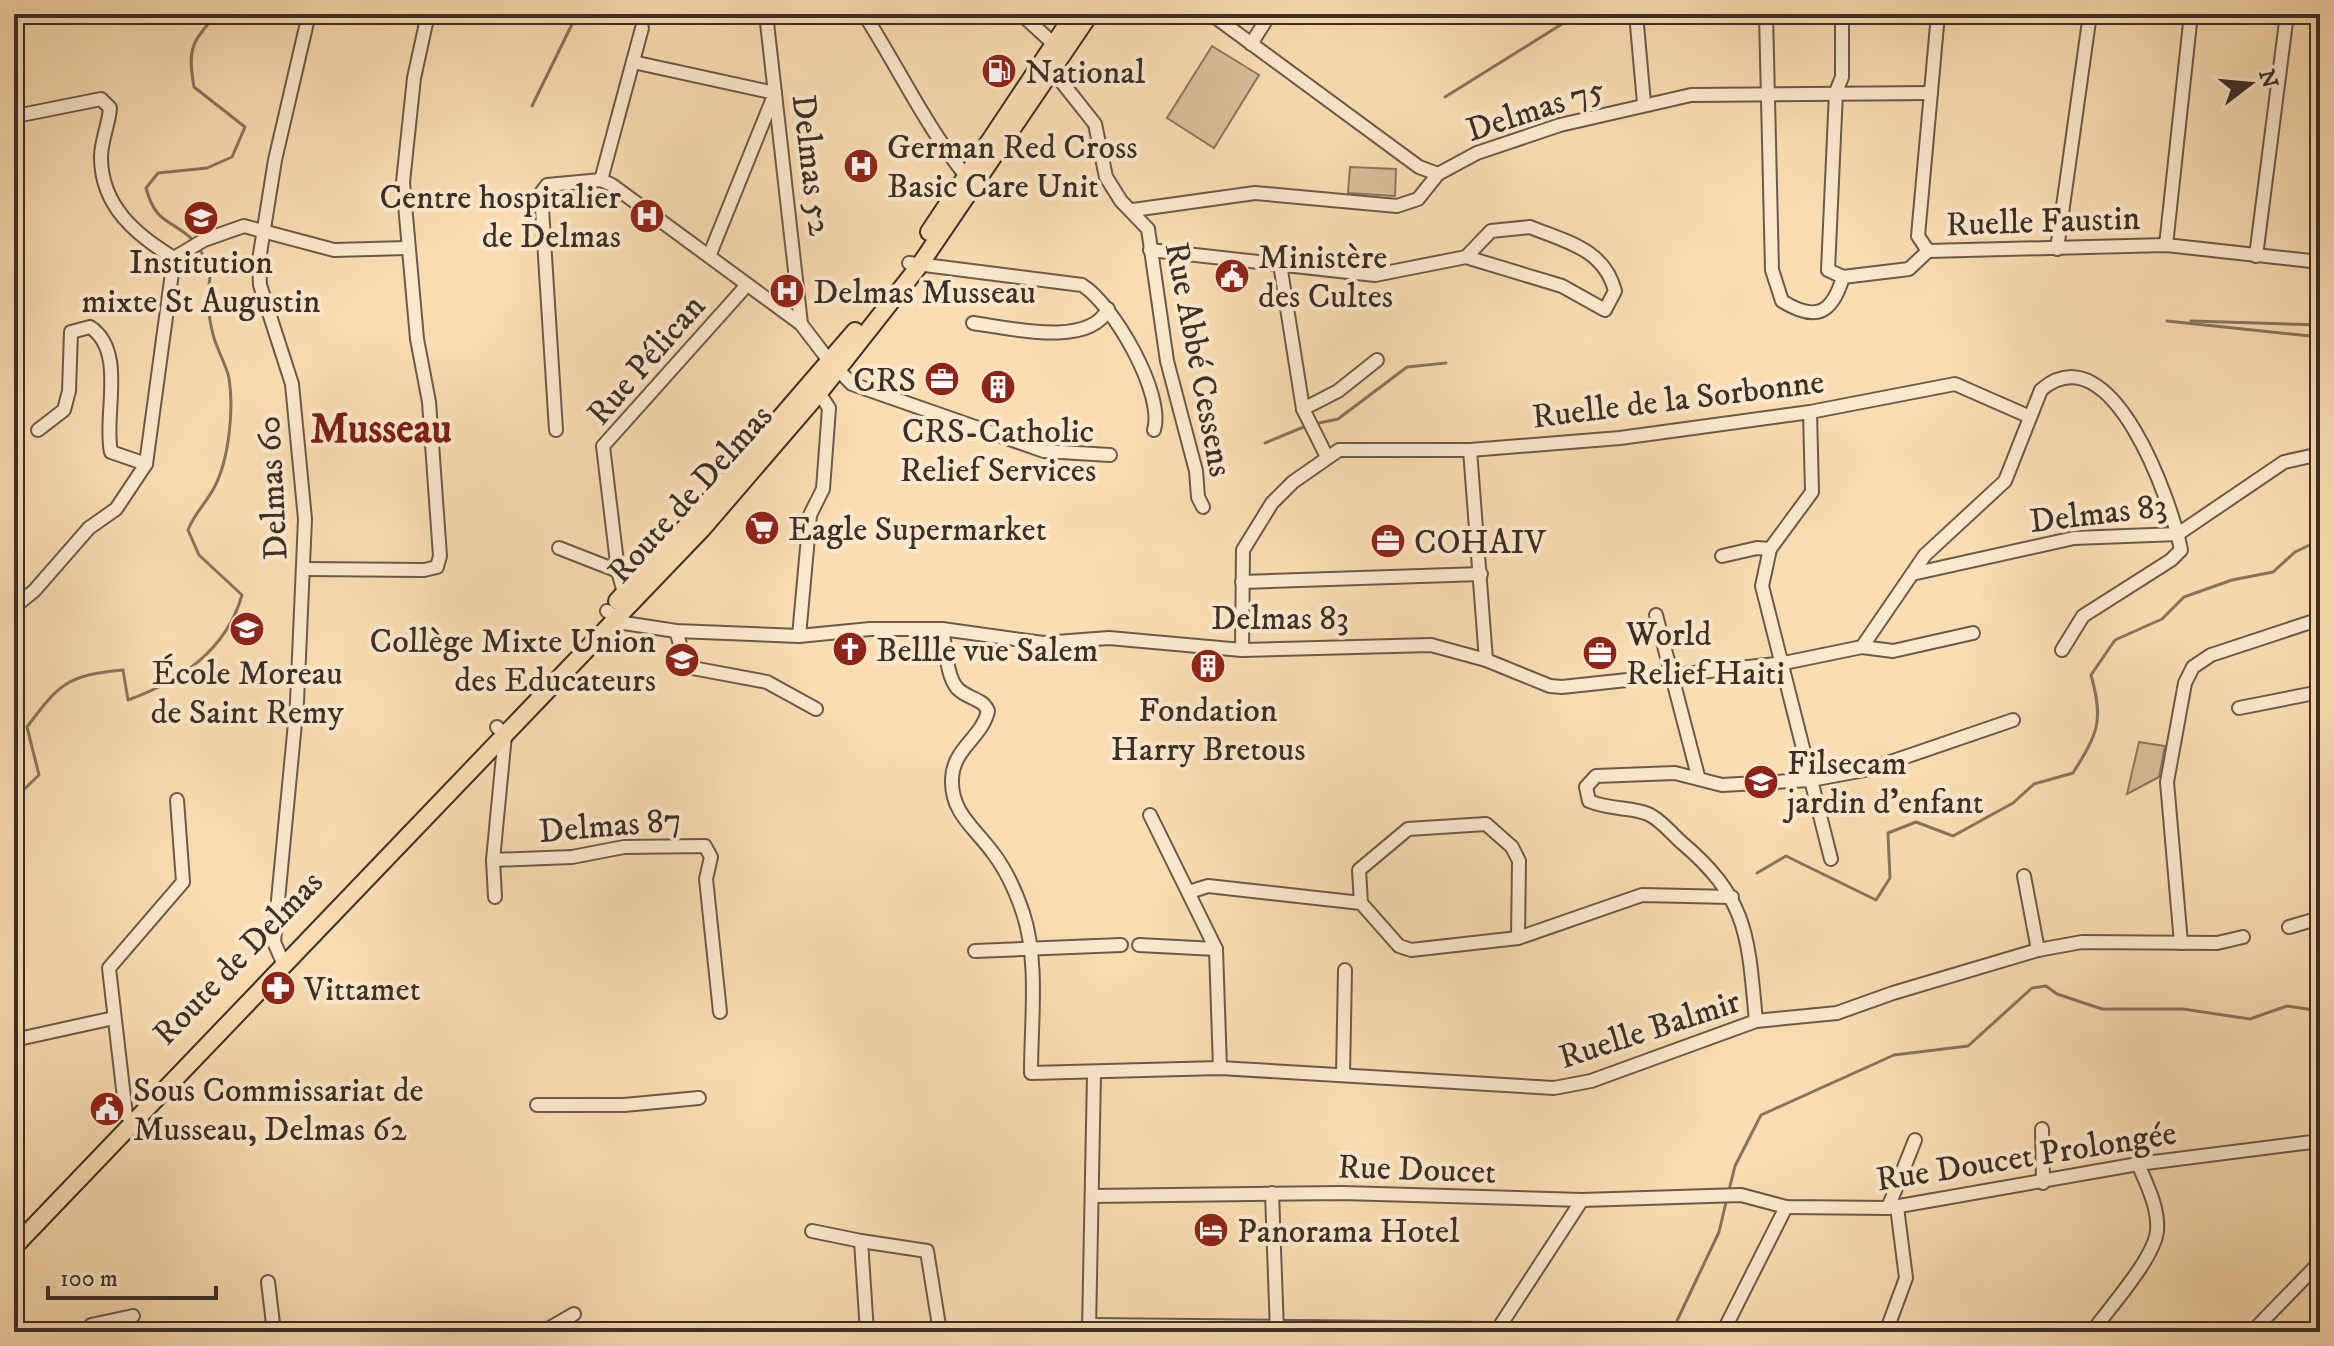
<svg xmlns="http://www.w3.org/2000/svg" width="2334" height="1346" font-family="'IM FELL DW Pica',serif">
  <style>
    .green { fill: #dabf9a; stroke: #8a7760; stroke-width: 2 }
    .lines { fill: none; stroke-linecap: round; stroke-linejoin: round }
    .stream { stroke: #87745e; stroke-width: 3 }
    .minor-casing { stroke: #6b5a4a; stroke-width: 16 }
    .major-casing { stroke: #3b2f27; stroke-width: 20 }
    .minor { stroke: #fce9cd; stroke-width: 12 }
    .major { stroke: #faddb2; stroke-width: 16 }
    .labels { text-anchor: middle; stroke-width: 8; stroke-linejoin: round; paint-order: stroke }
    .poi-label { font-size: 34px; fill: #3b2f27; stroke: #fce9cd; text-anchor: start }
    .street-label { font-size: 34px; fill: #3b2f27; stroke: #fce9cd }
    .district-label { font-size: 42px; font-weight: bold; fill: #7a1f14; stroke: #fce9cd }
  </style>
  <rect width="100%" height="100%" fill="#faddb2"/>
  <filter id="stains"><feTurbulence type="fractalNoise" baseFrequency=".0025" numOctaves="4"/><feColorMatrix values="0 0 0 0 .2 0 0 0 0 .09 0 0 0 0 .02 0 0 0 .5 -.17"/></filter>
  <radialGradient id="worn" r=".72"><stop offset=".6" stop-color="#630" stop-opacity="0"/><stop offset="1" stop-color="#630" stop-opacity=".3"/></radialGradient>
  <!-- green -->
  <g class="green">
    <path d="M 1212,46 L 1259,75 L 1214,148 L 1167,118 Z"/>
    <path d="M 1350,167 L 1396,169 L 1395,196 L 1348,193 Z"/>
    <path d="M 2139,742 L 2165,746 L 2159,777 L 2127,794 Z"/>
  </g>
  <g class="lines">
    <!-- stream -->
    <g class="stream">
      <path d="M 1445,97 L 1578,14"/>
      <path d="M 532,106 L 577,14"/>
      <path d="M 193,240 C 170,218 156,225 146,188 L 158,173 L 207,168 L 232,157 L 245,127 L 194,87 C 187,48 192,42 217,14"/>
      <path d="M 2167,321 L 2320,337"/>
      <path d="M 2191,321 L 2320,325"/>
      <path d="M 1314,424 L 1338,419 L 1407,367 L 1446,363"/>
      <path d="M 1265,443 L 1306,426"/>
      <path d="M 14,799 L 39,775 L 27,727 C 59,684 67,675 123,670 L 128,700 C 180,681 226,651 242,595 L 199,555 L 188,530 C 194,514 206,503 214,488 C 229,460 234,410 229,378 C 226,365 218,351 214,338 C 207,315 207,293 211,270 L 198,246"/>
      <path d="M 1757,873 L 1786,856 L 1876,900 L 1890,878 L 1888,833 L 1916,822 L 1953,836 L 2013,803 L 2034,784 L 2073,773 C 2098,733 2104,721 2091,675 L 2115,640 L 2162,619 L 2184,597 L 2232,580 L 2273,572 L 2295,552 L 2320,540"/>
      <path d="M 1729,1190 L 1735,1166 L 1761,1115 L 1894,1055 L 1968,1046 L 2032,988 L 2046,986 L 2057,994 L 2102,1009 L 2183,1009 L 2250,1019 L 2287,1006 L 2320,1011"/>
      <path d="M 1668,1332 L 1675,1325 L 1719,1232 L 1727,1198"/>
    </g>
    <defs>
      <g id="minor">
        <path d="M 766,14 L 801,324"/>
        <path d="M 864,14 C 898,67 926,127 966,176"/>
        <path d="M 1021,14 L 1055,45"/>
        <path d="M 1211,14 L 1419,167 L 1438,174 L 1477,153 L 1560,125 L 1691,95 L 1931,93"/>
        <path d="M 1636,14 L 1644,103"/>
        <path d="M 1766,14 L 1772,270 L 1782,301 C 1816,322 1832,314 1843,277"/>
        <path d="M 1842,14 L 1842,77 L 1836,92 L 1828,270 L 1843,277 L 1909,269 L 1928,251"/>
        <path d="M 1938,14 L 1918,236 L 1928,251 L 2166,245 L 2320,262"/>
        <path d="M 1251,44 L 1270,14"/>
        <path d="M 633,62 L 775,93 L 710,254"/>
        <path d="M 1049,66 L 1095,124 L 1106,177 L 1121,201 L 1148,229 L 1167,361 L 1196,471 L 1198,497 L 1203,507"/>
        <path d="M 14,120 L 21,115 L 101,99 L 110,108 C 109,124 101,141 101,157 C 101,206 136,235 174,258"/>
        <path d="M 601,180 L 642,28"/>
        <path d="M 1133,210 L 1255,193 L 1397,206 L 1418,199 L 1438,174"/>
        <path d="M 1530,227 C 1567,242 1604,249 1615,291 L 1605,310 L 1562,286 L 1466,257 L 1491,231 Z"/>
        <path d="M 2166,245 L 2191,14"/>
        <path d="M 2057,249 L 2090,14"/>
        <path d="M 1150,250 L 1375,275 L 1466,257"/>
        <path d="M 2256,256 L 2287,14"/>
        <path d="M 174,258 L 204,240 L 244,226 L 334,250 L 407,248"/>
        <path d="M 909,263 L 1082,285 C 1113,304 1165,394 1154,430"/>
        <path d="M 1280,264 L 1303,409 L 1327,457"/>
        <path d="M 973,323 C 1009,328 1089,348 1108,309"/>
        <path d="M 838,370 L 852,384 L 1044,451 L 1110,455"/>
        <path d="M 1303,409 L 1338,391 L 1377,360"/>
        <path d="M 1810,412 L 1812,492 L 1770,549 L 1762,586 L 1831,859"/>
        <path d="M 38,430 L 64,410 L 69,391 L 71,332 L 90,327 C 127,351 103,416 111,452 L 146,464"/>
        <path d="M 556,430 L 541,193 L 547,185 L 601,180 L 612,185 L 801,324 L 830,362"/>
        <path d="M 1470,450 L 1486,660"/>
        <path d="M 559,548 L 618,571 L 624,593"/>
        <path d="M 1722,556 L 1757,548 L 1770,549"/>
        <path d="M 305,569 L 424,570 L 437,567 L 440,556 L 429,402 L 417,339 L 403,182 L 414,78 L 428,14"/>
        <path d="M 618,571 L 603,446 L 747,285"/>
        <path d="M 1912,574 L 2074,538 L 2178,534 L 2284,462 L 2320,454"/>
        <path d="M 1242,582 L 1481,574"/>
        <path d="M 14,607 L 34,591 L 89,528 L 116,509 L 146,464 L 174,258"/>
        <path d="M 607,611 L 624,623 L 676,631 L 799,636 L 870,629 L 942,629 L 1043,643 L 1109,638 L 1242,650 L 1431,645 L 1486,660 L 1550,686 L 1562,687 L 1784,663 L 1862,647 L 1925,555 L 2005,481 L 2041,390 C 2112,329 2172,504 2181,550 L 2171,560 L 2083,616 L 2062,650"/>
        <path d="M 1656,615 L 1698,776"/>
        <path d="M 942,629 C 946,646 946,675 957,688 C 967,699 983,698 988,711 C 982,738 952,749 952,780 C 951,813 975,828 993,853 C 1006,870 1016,892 1023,913 C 1039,961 1031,1022 1031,1073 L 1220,1068 L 1554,1088 L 1591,1081 L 1756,1021 L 1837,1013 L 1893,993 L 2038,950 L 2082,942 L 2217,943 L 2243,937"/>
        <path d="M 676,631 L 687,667 L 767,682 L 816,709"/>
        <path d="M 799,636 L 810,515 L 823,489 L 829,408 L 819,393"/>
        <path d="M 1862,647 L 1893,651 L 1973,633"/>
        <path d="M 1242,650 L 1243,550 L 1272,503 L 1293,482 L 1339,450 L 1470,450 L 1620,438 L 1810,412 L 1955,384 L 2028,416"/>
        <path d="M 2239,708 L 2320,692"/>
        <path d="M 1150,815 L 1216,949 L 1220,1068"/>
        <path d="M 493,860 L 572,857 L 624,847 L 705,846 L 711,857 L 706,879 L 720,1012"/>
        <path d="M 2024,876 L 2038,950"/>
        <path d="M 1189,892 L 1208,886 L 1361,903 L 1399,946 L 1411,950 L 1518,938 L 1642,895 L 1732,897"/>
        <path d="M 495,897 L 493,860 L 505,735 L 497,727"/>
        <path d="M 1361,903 L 1359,870 L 1408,829 L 1486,824 L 1512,847 L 1519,861 L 1518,938"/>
        <path d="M 2289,927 L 2320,918"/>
        <path d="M 2181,943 L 2167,782 L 2185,683 L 2193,667 L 2211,655 L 2320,619"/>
        <path d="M 1139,945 L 1216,949"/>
        <path d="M 975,951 L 1121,945"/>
        <path d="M 284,965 L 274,942 L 297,702 L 305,519 L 292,384 L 260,285 L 259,260 L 275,160 L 309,14"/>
        <path d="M 1756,1021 C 1748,938 1749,899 1681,842 C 1672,834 1660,819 1648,814 C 1632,807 1610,810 1589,801 L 1586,787 L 1596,776 L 1675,773 L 1722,785 L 1811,780 L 1870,769 L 2013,720"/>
        <path d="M 14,1040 L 114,1018"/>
        <path d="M 1343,1075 L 1345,970"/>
        <path d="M 537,1105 L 624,1105 L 699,1098"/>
        <path d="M 126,1115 L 109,968 L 183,882 L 177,800"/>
        <path d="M 2042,1129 L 2043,1183"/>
        <path d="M 1272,1193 L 1277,1332"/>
        <path d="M 1092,1196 L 1342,1193 L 1582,1200 L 1741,1195 L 1786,1207 L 1888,1208 L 2138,1164 L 2320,1141"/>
        <path d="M 1888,1208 L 1915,1140"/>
        <path d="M 812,1231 L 861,1241"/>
        <path d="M 268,1282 L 274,1332"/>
        <path d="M 1089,1325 L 1497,1329"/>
        <path d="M 1089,1330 L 1094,1074"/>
        <path d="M 88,1332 L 91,1325 L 133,1316"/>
        <path d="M 543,1332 L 574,1314"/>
        <path d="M 867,1332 L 861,1241 L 927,1251 L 940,1332"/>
        <path d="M 1496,1332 L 1582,1200"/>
        <path d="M 1723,1332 L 1786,1207"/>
        <path d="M 1886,1332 L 1906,1278 L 1897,1207"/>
        <path d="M 2092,1332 C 2109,1308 2154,1259 2157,1231 C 2159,1208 2147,1185 2138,1164"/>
        <path d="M 2252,1332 L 2320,1262"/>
      </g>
      <g id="major">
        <path d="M 929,232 L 1074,14"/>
        <path d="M 617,601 L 693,519 L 855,331"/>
        <path d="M 14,1247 L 703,528 L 819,393 L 919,266 L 1090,14"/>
      </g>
    </defs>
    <!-- minor casing -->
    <use href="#minor" class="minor-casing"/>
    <!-- major casing -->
    <use href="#major" class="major-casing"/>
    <!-- minor -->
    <use href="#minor" class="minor"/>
    <!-- major -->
    <use href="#major" class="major"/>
  </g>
  <!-- icons -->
  <defs>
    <symbol id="fuel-disc" viewBox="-11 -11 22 22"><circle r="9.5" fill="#8f2418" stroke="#fce9cd"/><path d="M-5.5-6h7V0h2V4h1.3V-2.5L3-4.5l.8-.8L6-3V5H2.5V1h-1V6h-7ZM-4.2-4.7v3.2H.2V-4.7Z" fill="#fff"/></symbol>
    <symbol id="hospital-disc" viewBox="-11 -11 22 22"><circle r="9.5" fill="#8f2418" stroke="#fce9cd"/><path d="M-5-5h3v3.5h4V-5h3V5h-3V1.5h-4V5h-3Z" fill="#fff"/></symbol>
    <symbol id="school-disc" viewBox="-11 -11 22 22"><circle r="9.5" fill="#8f2418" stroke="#fce9cd"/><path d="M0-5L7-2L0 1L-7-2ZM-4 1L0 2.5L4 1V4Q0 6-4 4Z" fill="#fff"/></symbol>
    <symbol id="civic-disc" viewBox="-11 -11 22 22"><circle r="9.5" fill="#8f2418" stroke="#fce9cd"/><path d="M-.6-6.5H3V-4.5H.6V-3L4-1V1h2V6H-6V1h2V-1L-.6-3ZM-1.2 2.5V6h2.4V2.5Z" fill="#fff"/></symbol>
    <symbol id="office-disc" viewBox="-11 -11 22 22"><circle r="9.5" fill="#8f2418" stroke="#fce9cd"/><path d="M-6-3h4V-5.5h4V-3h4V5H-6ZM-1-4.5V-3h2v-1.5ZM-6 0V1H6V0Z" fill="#fff"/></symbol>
    <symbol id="building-disc" viewBox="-11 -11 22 22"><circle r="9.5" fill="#8f2418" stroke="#fce9cd"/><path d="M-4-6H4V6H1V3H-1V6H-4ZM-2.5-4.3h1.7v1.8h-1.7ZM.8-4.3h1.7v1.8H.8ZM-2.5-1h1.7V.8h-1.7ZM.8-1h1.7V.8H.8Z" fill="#fff"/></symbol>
    <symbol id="supermarket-disc" viewBox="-11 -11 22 22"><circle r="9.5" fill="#8f2418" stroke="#fce9cd"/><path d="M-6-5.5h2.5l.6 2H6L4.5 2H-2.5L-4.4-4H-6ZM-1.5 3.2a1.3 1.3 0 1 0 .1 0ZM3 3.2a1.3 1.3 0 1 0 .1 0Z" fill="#fff"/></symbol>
    <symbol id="church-disc" viewBox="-11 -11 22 22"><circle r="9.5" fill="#8f2418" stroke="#fce9cd"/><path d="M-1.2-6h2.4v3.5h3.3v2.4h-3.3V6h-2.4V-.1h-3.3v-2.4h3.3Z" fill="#fff"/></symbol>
    <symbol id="pharmacy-disc" viewBox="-11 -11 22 22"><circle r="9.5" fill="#8f2418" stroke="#fce9cd"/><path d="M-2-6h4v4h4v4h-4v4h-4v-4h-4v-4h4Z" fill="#fff"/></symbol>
    <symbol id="hotel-disc" viewBox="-11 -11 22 22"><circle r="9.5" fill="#8f2418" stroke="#fce9cd"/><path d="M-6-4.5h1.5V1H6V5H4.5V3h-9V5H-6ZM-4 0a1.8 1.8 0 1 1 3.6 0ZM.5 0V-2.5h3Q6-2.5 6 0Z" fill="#fff"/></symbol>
  </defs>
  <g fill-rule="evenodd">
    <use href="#fuel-disc" x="979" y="51" width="40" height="40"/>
    <use href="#hospital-disc" x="841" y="146" width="40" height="40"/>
    <use href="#hospital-disc" x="627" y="196" width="40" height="40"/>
    <use href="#school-disc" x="181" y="198" width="40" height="40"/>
    <use href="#civic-disc" x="1212" y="256" width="40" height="40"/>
    <use href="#hospital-disc" x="767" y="271" width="40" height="40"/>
    <use href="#office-disc" x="922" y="359" width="40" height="40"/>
    <use href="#building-disc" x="978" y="367" width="40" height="40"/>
    <use href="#supermarket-disc" x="742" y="508" width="40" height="40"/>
    <use href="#office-disc" x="1368" y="521" width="40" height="40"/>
    <use href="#school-disc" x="227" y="609" width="40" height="40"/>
    <use href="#church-disc" x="830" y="629" width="40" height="40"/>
    <use href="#office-disc" x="1580" y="633" width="40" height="40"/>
    <use href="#school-disc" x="662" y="640" width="40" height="40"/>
    <use href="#building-disc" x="1188" y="646" width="40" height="40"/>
    <use href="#school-disc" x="1741" y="762" width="40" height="40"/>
    <use href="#pharmacy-disc" x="258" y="968" width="40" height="40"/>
    <use href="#civic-disc" x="87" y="1089" width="40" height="40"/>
    <use href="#hotel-disc" x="1191" y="1210" width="40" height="40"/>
  </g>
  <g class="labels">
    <!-- poi labels -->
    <g class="poi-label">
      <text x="1025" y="83">National</text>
      <text x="887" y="158">German Red Cross<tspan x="887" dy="39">Basic Care Unit</tspan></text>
      <text x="621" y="208" text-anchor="end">Centre hospitalier<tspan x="621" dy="39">de Delmas</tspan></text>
      <text x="1258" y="268">Ministère<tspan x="1258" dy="39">des Cultes</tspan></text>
      <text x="201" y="273" text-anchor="middle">Institution<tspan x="201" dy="39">mixte St Augustin</tspan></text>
      <text x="813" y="303">Delmas Musseau</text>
      <text x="916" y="391" text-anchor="end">CRS</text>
      <text x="998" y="442" text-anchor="middle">CRS-Catholic<tspan x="998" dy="39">Relief Services</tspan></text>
      <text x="788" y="540">Eagle Supermarket</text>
      <text x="1414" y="553">COHAIV</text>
      <text x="1626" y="645">World<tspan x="1626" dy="39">Relief Haiti</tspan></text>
      <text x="656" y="652" text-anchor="end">Collège Mixte Union<tspan x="656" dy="39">des Educateurs</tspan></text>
      <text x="876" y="661">Bellle vue Salem</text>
      <text x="247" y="684" text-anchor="middle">École Moreau<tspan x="247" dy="39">de Saint Remy</tspan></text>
      <text x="1208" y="721" text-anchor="middle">Fondation<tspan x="1208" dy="39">Harry Bretous</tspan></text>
      <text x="1787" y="774">Filsecam<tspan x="1787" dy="39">jardin d'enfant</tspan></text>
      <text x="304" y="1000">Vittamet</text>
      <text x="133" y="1101">Sous Commissariat de<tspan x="133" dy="39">Musseau, Delmas 62</tspan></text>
      <text x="1237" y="1242">Panorama Hotel</text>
    </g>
    <!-- street labels -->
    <g class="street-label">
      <text transform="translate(1535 108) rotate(-18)" y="12">Delmas 75</text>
      <text transform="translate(813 165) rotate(83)" y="12">Delmas 52</text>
      <text transform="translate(2043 220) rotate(-2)" y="12">Ruelle Faustin</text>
      <text transform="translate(645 359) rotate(-49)" y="12">Rue Pélican</text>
      <text transform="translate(1200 359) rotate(79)" y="12">Rue Abbé Cessens</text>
      <text transform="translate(1678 398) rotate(-7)" y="12">Ruelle de la Sorbonne</text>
      <text transform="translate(271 488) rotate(-93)" y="12">Delmas 60</text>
      <text transform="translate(689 493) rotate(-48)" y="12">Route de Delmas</text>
      <text transform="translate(2098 512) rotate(-7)" y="12">Delmas 83</text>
      <text x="1280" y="629">Delmas 83</text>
      <text transform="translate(610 824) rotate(-5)" y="12">Delmas 87</text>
      <text transform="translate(237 957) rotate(-46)" y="12">Route de Delmas</text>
      <text transform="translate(1649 1028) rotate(-18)" y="12">Ruelle Balmir</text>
      <text transform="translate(2026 1155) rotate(-9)" y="12">Rue Doucet Prolongée</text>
      <text transform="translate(1417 1168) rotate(2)" y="12">Rue Doucet</text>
    </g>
    <!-- district labels -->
    <g class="district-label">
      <text x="381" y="442">Musseau</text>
    </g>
  </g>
  <!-- margin -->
  <rect width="2334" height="1346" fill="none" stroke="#faddb2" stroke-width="48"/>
  <rect x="16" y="16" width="2302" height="1314" fill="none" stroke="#3b2f27" stroke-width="4"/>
  <rect x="24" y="24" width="2286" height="1298" fill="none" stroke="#3b2f27" stroke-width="2"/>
  <!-- north arrow -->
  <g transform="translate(2250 84) rotate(74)" stroke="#fce9cd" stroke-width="6" paint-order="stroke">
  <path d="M0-6L14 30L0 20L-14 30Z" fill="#3b2f27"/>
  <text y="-12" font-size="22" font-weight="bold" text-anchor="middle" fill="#3b2f27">N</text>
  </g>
  <!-- scale -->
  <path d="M48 1286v12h168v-12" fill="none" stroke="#3b2f27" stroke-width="4"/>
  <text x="60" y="1286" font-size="24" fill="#3b2f27" stroke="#fce9cd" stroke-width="6" paint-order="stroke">100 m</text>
  <rect width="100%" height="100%" filter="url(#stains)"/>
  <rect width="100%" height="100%" fill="url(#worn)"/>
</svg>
